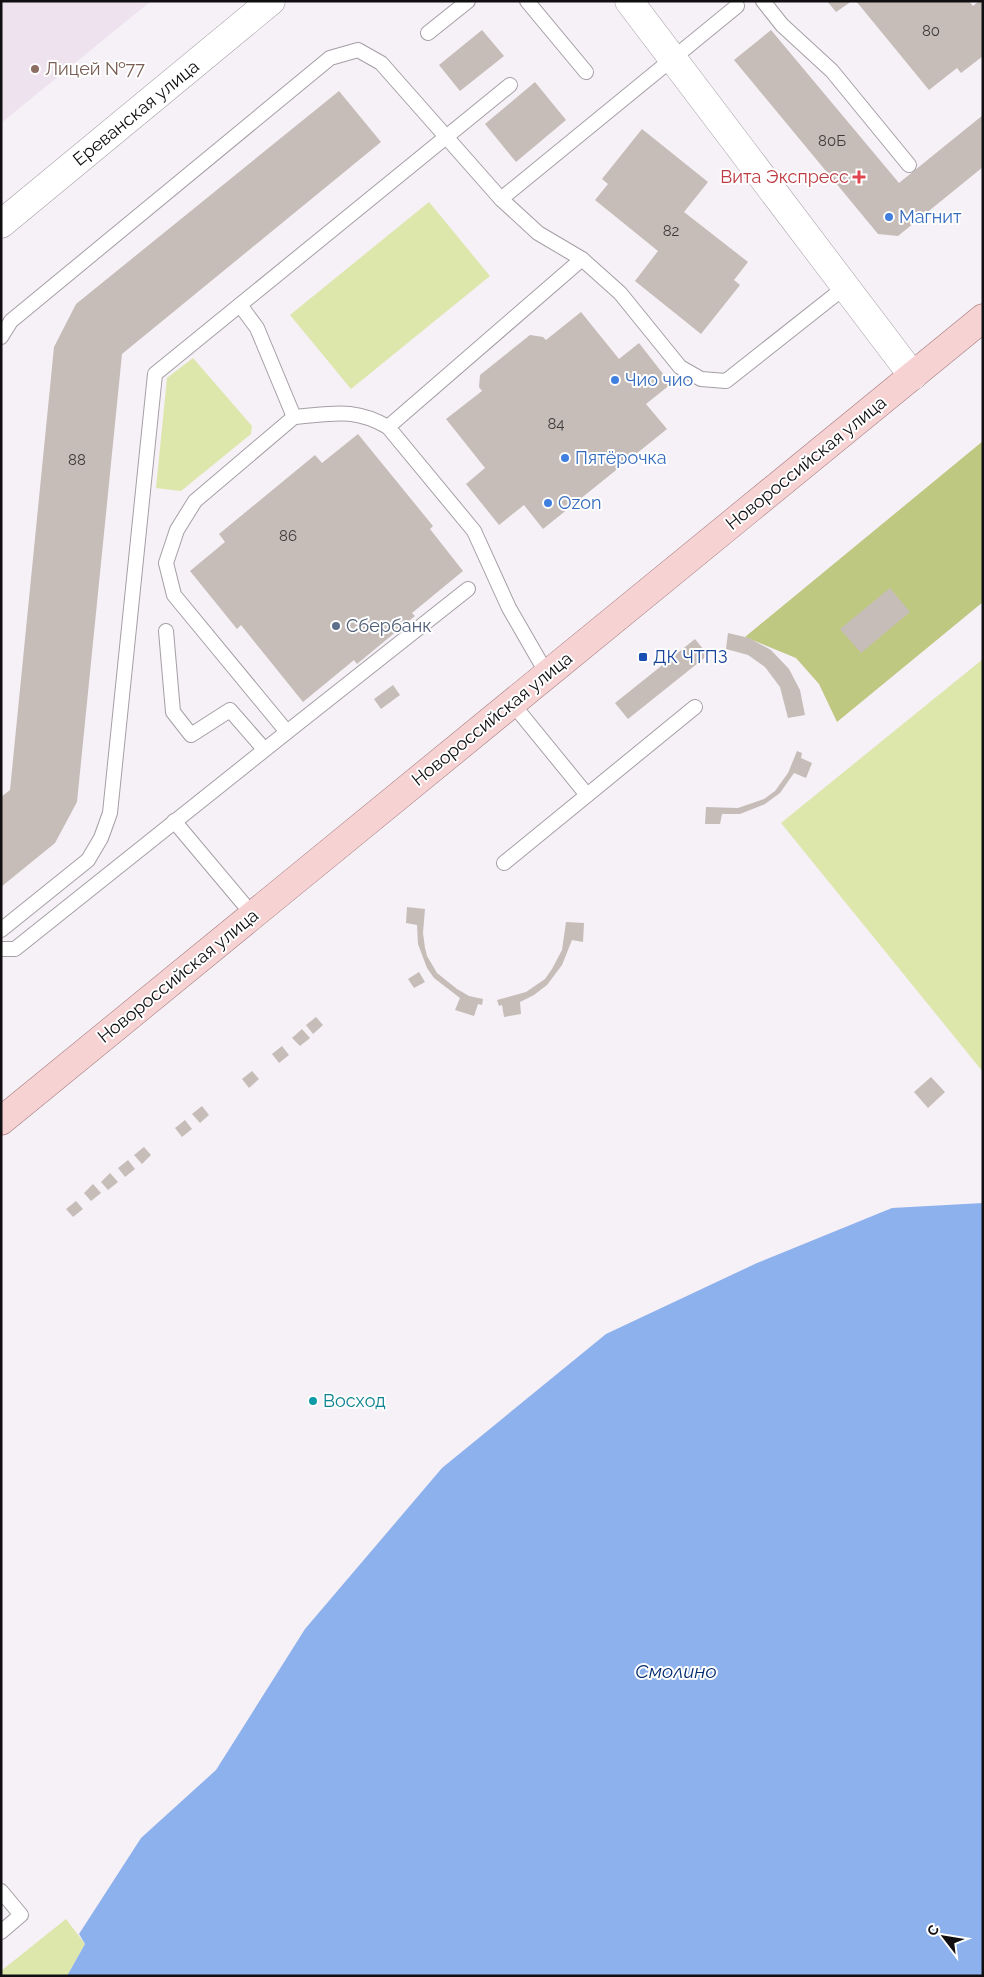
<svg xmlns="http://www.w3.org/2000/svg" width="984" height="1977" font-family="Raleway,sans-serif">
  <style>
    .built { fill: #ede2ee }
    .green { fill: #dee7ab }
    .forest { fill: #bec880 }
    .water { fill: #8cb1ed }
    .building { fill: #c6bdb9 }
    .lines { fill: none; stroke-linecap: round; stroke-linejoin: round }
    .lane-casing { stroke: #a59fa5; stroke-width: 16 }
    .street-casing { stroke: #a59fa5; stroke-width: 29 }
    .primary-casing { stroke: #a27a7c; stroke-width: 29 }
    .lane { stroke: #fff; stroke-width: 14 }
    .street { stroke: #fff; stroke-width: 28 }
    .primary { stroke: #f6d2d3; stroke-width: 28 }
    .education-dot { fill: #8d6e63; stroke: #fff; stroke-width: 2 }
    .health-dot { fill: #e0444e; stroke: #fff; stroke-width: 2 }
    .shop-dot { fill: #3f7fe0; stroke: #fff; stroke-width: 2 }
    .service-dot { fill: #5c6f8a; stroke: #fff; stroke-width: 2 }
    .transit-dot { fill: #1a4fb4; stroke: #fff; stroke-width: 2 }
    .culture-dot { fill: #0f9aa8; stroke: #fff; stroke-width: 2 }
    .labels { text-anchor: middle; stroke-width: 4; stroke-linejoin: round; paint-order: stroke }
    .number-label { font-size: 15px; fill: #3e3a3a }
    .education-label { font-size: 18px; fill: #785e54; stroke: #fff; text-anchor: start }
    .street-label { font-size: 18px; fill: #100e10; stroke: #fff }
    .health-label { font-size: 18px; fill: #be3a42; stroke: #fff; text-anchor: end }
    .shop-label { font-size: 18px; fill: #366cbe; stroke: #fff; text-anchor: start }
    .service-label { font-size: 18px; fill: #4e5e75; stroke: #fff; text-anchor: start }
    .transit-label { font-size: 18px; fill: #164399; stroke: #fff; text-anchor: start }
    .culture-label { font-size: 18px; fill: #0d838f; stroke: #fff; text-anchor: start }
    .water-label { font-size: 19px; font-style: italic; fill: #022b6f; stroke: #fff }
  </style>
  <rect width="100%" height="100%" fill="#f6f0f7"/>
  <!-- built -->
  <path class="built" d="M 1,1 L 151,1 L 1,123 Z"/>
  <!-- green -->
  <g class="green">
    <path d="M 429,202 L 490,276 L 351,389 L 290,315 Z"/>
    <path d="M 193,358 L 252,426 L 251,434 L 181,491 L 156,488 L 167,378 Z"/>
    <path d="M 983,659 L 983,1072 L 781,823 Z"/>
    <path d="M 66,1919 L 85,1944 L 67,1976 L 1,1976 L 1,1971 Z"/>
  </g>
  <!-- forest -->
  <path class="forest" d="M 983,441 L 983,602 L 837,722 L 819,684 L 796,658 L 745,637 Z"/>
  <!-- water -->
  <path class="water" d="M 983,1203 L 983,1976 L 67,1976 L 85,1944 L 79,1934 L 141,1838 L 216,1770 L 305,1629 L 442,1468 L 606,1334 L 757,1263 L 892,1208 Z"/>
  <!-- building -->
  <g class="building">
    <path d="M 827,1 L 852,1 L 836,12 Z"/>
    <path d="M 856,1 L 969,1 L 973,6 L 979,1 L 983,1 L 983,56 L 961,73 L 957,68 L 929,90 Z"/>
    <path d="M 482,30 L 504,56 L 460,91 L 439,65 Z"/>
    <path d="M 771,30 L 899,183 L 983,115 L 983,167 L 898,236 L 878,234 L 734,60 Z"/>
    <path d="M 535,82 L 566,120 L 516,162 L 485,124 Z"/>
    <path d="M 339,91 L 381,142 L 122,354 L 77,802 L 55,843 L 1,887 L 1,797 L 10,790 L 54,347 L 76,304 Z"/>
    <path d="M 642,129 L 708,182 L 684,212 L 748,262 L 734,280 L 740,285 L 701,334 L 635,281 L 658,251 L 595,200 L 608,184 L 602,179 Z"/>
    <path d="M 581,312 L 619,359 L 639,343 L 671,384 L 646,404 L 667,429 L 543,529 L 524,505 L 499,525 L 466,484 L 485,468 L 446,419 L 482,391 L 479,387 L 480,375 L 530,335 L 543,337 L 546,340 Z"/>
    <path d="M 358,434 L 433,526 L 430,529 L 463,571 L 412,613 L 415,616 L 357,664 L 354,660 L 303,702 L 241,625 L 237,629 L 190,571 L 225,542 L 219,534 L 315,455 L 322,463 Z"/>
    <path d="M 890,588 L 910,612 L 861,653 L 840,629 Z"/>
    <path d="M 728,633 L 749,638 L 771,650 L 789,669 L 800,690 L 805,715 L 788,718 L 780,687 L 765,667 L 748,655 L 726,649 Z"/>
    <path d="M 695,639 L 708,655 L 628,719 L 615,703 Z"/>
    <path d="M 393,685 L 400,695 L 381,709 L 374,699 Z"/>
    <path d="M 797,751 L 802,753 L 801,758 L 812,763 L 806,778 L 794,773 L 780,793 L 765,804 L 740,814 L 722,814 L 720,824 L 705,824 L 706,807 L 738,808 L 764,799 L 775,791 L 788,773 Z"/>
    <path d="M 407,907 L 425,909 L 423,933 L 425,948 L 427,956 L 437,973 L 457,989 L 469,996 L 483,999 L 482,1005 L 478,1004 L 474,1016 L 455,1010 L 460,998 L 434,978 L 427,968 L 418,944 L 417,925 L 406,923 Z"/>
    <path d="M 566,922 L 584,923 L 583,942 L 572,940 L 562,965 L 547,985 L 534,995 L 520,1002 L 521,1014 L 504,1017 L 502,1005 L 499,1006 L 497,1000 L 526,992 L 545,979 L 552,969 L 562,950 Z"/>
    <path d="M 419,972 L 425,982 L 414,988 L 408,979 Z"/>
    <path d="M 316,1017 L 323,1025 L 313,1034 L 306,1025 Z"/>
    <path d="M 302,1029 L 310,1038 L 300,1046 L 292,1038 Z"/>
    <path d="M 282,1046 L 289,1055 L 279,1063 L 272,1054 Z"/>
    <path d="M 252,1071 L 259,1079 L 249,1088 L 242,1079 Z"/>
    <path d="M 931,1077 L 945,1092 L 928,1108 L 914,1092 Z"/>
    <path d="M 202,1106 L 209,1115 L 200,1123 L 192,1114 Z"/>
    <path d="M 185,1120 L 192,1129 L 182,1137 L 175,1128 Z"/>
    <path d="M 144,1147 L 151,1155 L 142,1164 L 134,1155 Z"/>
    <path d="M 128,1160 L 135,1169 L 125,1177 L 118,1168 Z"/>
    <path d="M 110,1173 L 118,1182 L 108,1190 L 101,1182 Z"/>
    <path d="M 93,1184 L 101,1193 L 91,1201 L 84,1193 Z"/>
    <path d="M 76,1201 L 83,1209 L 73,1217 L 66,1209 Z"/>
  </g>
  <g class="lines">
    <defs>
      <g id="lane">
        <path d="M 527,1 L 586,72"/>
        <path d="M 763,1 L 782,25 L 832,71 L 909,165"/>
        <path d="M 428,33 L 468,1"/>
        <path d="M 501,199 L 737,6"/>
        <path d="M 240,305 L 257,328 L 294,417 C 333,414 353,407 388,427"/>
        <path d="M 1,337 L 11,321 L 330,58 L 358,50 L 381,63 L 501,199 L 538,233 L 582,259 L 620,293 L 680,367 L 701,379 L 726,381 L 845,287"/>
        <path d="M 166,631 L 173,712 L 191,735 L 230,710 L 264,749"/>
        <path d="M 547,674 L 509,608 L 474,531 L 388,427 L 582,259"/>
        <path d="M 512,703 L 587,795"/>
        <path d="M 287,732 L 468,589"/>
        <path d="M 174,821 L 253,915"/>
        <path d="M 504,863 L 695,707"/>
        <path d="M 1,930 L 88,860 L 101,838 L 110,813 L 155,374 L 510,85"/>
        <path d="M 1,949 L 15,949 L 287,732 L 174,595 L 166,563 L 177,530 L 195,501 L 294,417"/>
        <path d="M 1,1891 L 21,1915 L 1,1932"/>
      </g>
      <g id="street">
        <path d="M 629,1 L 913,376"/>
        <path d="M 1,224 L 271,1"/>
      </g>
      <path id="primary" d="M 1,1121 L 983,318"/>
    </defs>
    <!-- lane casing -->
    <use href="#lane" class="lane-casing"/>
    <!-- street casing -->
    <use href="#street" class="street-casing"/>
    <!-- primary casing -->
    <use href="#primary" class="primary-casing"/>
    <!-- lane -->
    <use href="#lane" class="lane"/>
    <!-- street -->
    <use href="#street" class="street"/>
    <!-- primary -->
    <use href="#primary" class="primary"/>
  </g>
  <!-- markers -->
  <circle class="education-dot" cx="35" cy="69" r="5"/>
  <path class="health-dot" d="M856.5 169.5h5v5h5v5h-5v5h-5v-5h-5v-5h5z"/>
  <g class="shop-dot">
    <circle cx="889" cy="217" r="5"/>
    <circle cx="615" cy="380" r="5"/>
    <circle cx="565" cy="458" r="5"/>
    <circle cx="548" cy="503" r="5"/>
  </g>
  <circle class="service-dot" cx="336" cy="626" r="5"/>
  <rect class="transit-dot" x="638" y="652" width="10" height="10" rx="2.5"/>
  <circle class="culture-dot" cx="313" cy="1401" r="5"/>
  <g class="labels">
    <!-- number labels -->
    <g class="number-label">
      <text x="931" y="36">80</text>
      <text x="832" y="146">80Б</text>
      <text x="671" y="236">82</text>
      <text x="556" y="429">84</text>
      <text x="77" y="465">88</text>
      <text x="288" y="541">86</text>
    </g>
    <!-- education labels -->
    <g class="education-label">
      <text x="45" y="75">Лицей №77</text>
    </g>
    <!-- street labels -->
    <g class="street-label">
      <text transform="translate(136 113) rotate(-39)" y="6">Ереванская улица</text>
      <text transform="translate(806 463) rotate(-39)" y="6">Новороссийская улица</text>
      <text transform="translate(492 719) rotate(-39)" y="6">Новороссийская улица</text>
      <text transform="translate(178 976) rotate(-39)" y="6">Новороссийская улица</text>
    </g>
    <!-- health labels -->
    <g class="health-label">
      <text x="849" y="183">Вита Экспресс</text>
    </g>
    <!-- shop labels -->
    <g class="shop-label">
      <text x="899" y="223">Магнит</text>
      <text x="625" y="386">Чио чио</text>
      <text x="575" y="464">Пятёрочка</text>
      <text x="558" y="509">Ozon</text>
    </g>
    <!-- service labels -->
    <g class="service-label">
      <text x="346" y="632">Сбербанк</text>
    </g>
    <!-- transit labels -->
    <g class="transit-label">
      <text x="653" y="663">ДК ЧТПЗ</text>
    </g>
    <!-- culture labels -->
    <g class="culture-label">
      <text x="323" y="1407">Восход</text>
    </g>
    <!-- water labels -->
    <g class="water-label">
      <text x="676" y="1678">Смолино</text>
    </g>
  </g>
  <!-- border -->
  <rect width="984" height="1977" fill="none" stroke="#100e10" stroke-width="5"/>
  <!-- north arrow -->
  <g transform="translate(944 1937) rotate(301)" stroke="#ffffff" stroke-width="4" paint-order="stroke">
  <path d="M0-4L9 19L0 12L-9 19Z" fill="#100e10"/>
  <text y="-8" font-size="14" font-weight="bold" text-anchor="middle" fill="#100e10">С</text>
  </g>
</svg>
